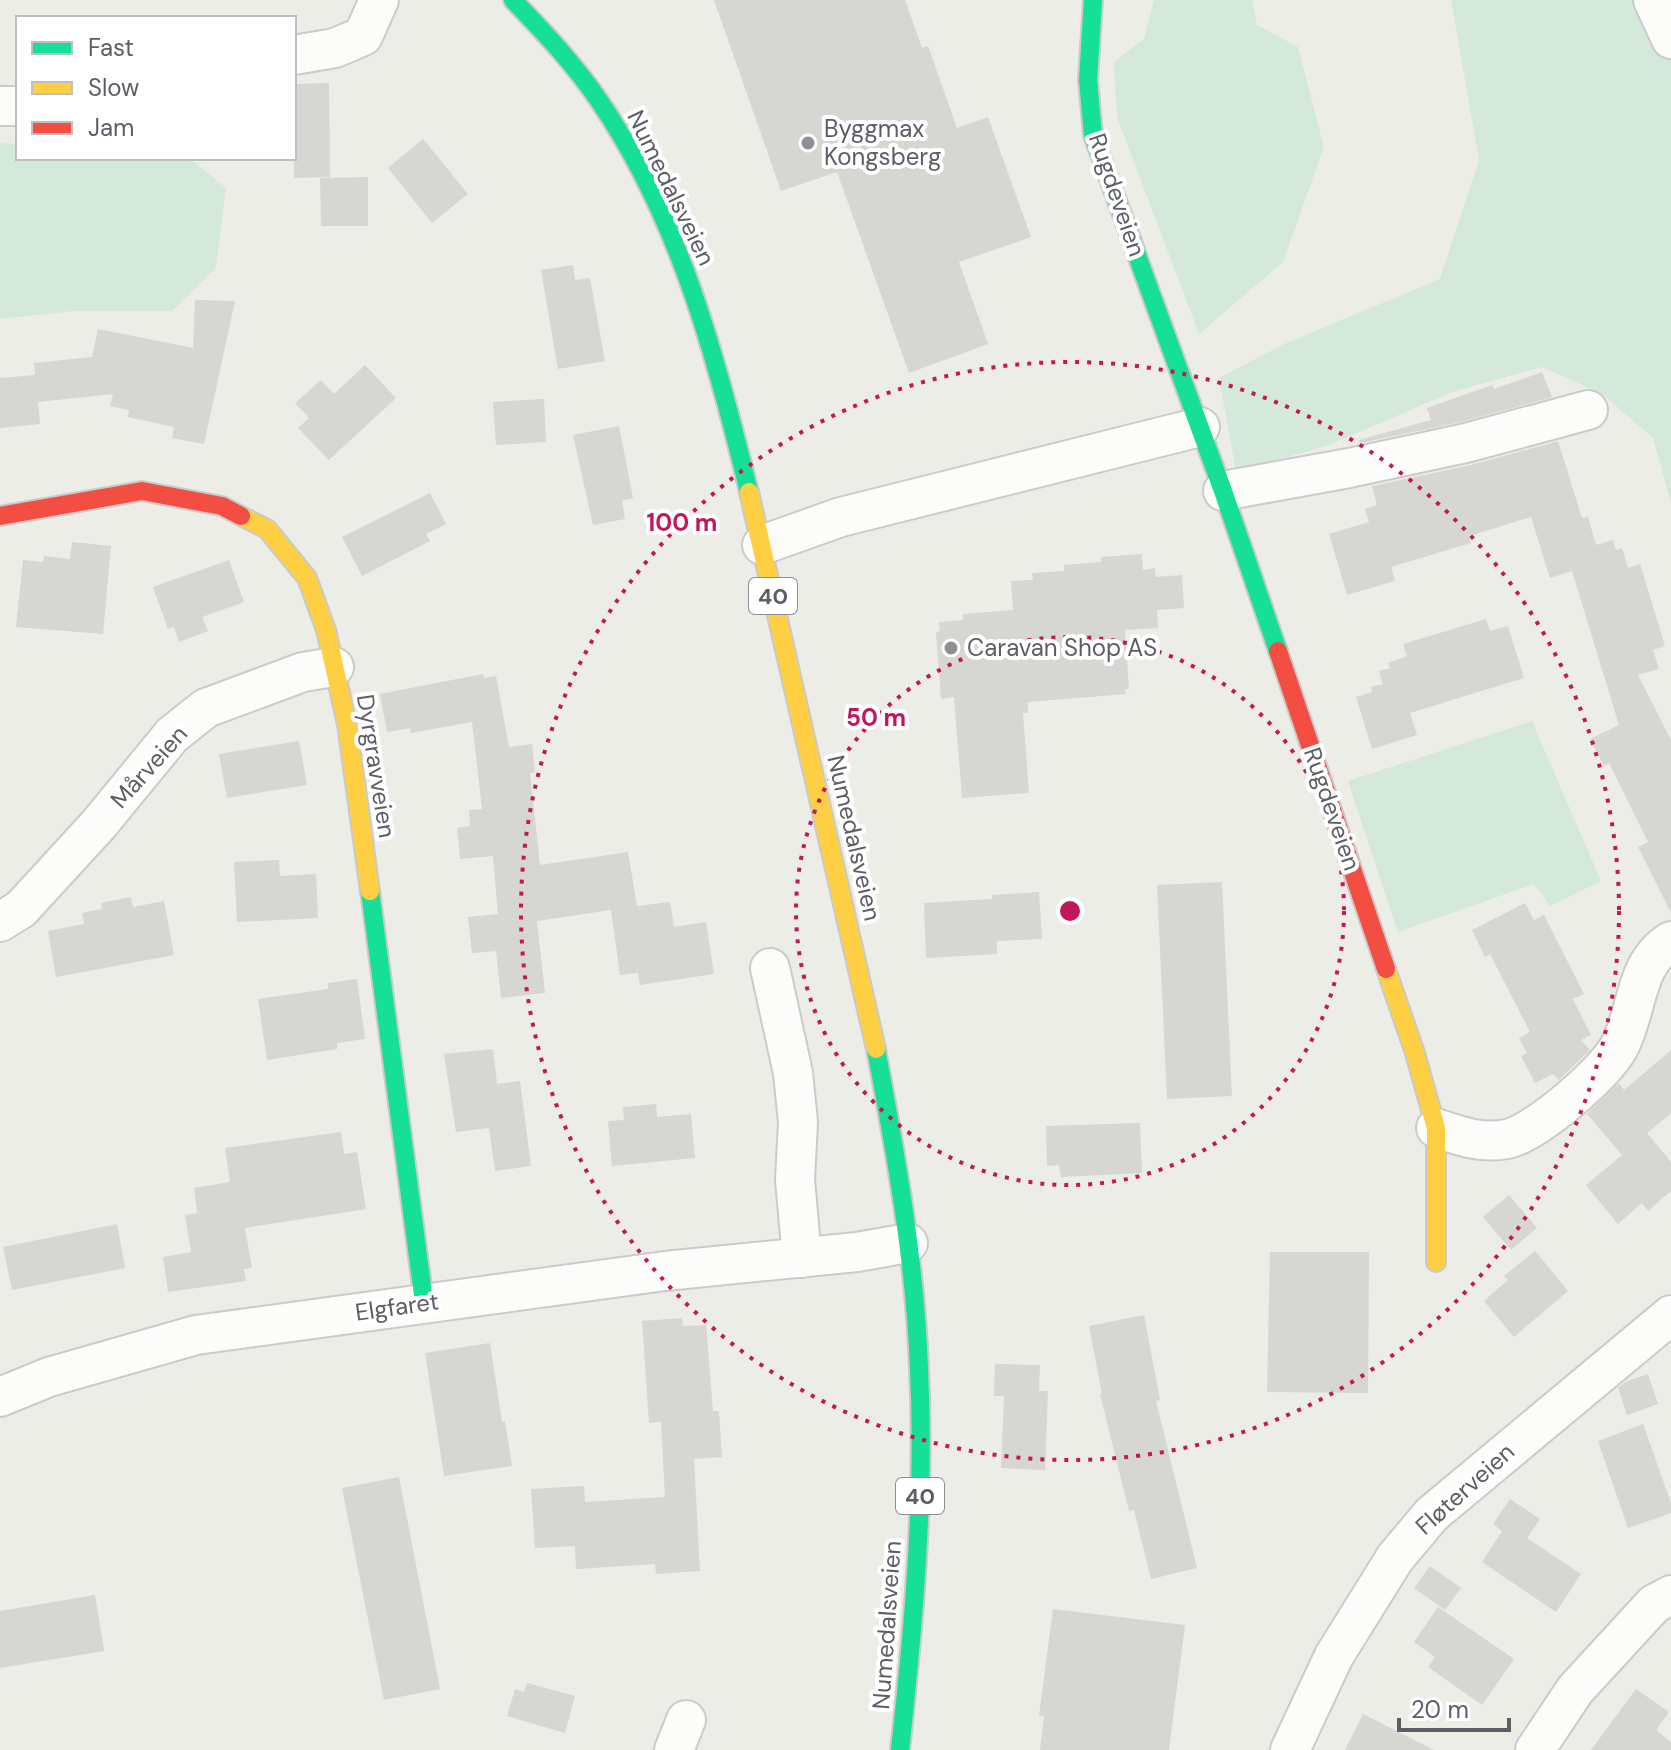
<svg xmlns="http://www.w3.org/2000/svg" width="1671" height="1750" font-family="'DM Sans',sans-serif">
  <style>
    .green { fill: #d5e9db }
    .building { fill: #d6d6d2 }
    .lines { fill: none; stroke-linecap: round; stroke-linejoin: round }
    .street-casing { stroke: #cbcbca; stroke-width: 42 }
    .fast-casing { stroke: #c9cac9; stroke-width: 22 }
    .slow-casing { stroke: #c9cac9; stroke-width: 22 }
    .jam-casing { stroke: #c9cac9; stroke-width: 22 }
    .street { stroke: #fcfcfb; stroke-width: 38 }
    .fast { stroke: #16e098; stroke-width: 18 }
    .slow { stroke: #ffcf43; stroke-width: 18 }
    .jam { stroke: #f24e42; stroke-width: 18 }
    .ring { fill: none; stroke: #c2185b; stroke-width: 4; stroke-dasharray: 4 8 }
    .poi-dot { fill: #8f8f92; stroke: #fff; stroke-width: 3 }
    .labels { text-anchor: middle; stroke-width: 8; stroke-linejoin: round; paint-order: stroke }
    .shield { fill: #fff; stroke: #8e8e93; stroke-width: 2 }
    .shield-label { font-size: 22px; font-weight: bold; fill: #5d5d65 }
    .poi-label { font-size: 24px; fill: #5d5d65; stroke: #fff; text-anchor: start }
    .street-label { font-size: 24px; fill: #5d5d65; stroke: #fff }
    .centre { fill: #c2185b; stroke: #fff; stroke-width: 4 }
    .ring-label { font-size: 24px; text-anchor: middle; font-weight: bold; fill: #c2185b; stroke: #fff; stroke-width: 8; stroke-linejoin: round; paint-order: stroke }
  </style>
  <rect width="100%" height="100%" fill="#ecede7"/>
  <!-- green -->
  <g class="green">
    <path d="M 1154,0 L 1252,0 L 1257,25 L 1298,47 L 1324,147 L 1283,262 L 1199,334 L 1117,117 L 1114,62 L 1144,39 Z"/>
    <path d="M 1451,0 L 1644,0 L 1671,56 L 1671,504 L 1653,438 L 1602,394 L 1542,367 L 1452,392 L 1327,446 L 1236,471 L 1219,378 L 1284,344 L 1440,279 L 1479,160 Z"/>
    <path d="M 0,143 L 18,144 L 18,158 L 189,158 L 226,188 L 216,268 L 172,311 L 74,311 L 0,319 Z"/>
    <path d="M 1532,721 L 1601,881 L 1550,906 L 1534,884 L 1398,932 L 1348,781 Z"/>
  </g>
  <!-- building -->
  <g class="building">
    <path d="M 714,0 L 905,0 L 922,48 L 928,46 L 957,128 L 988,117 L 1031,237 L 959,262 L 988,344 L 909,373 L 837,172 L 781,191 Z"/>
    <path d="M 329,83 L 330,177 L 294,178 L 294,84 Z"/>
    <path d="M 423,139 L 468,194 L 432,223 L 388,168 Z"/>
    <path d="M 368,177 L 368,226 L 321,226 L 320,178 Z"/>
    <path d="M 573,265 L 575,280 L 590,278 L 605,361 L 558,369 L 541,270 Z"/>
    <path d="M 195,300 L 235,301 L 204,444 L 172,438 L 174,427 L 128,417 L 129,410 L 110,406 L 113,394 L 38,402 L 40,424 L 0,428 L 0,378 L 35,375 L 34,363 L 92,357 L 98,329 L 193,348 Z"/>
    <path d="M 365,365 L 396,398 L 329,460 L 298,428 L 309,418 L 295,403 L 321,380 L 334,394 Z"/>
    <path d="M 1542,372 L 1552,397 L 1461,422 L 1360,443 L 1359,440 L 1431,420 L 1427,408 L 1492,385 L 1494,389 Z"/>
    <path d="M 544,399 L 546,442 L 496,445 L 493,402 Z"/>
    <path d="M 619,426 L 633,498 L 622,501 L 625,519 L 593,525 L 573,435 Z"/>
    <path d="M 1558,441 L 1582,518 L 1588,517 L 1596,545 L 1613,540 L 1616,550 L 1622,548 L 1628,568 L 1640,564 L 1665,646 L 1653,650 L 1659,669 L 1638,675 L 1671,740 L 1671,913 L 1638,847 L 1648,842 L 1609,763 L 1604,766 L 1590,739 L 1619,725 L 1572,571 L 1550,578 L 1531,517 L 1469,536 L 1471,543 L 1391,567 L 1395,581 L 1347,595 L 1329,534 L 1369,522 L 1365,509 L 1377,505 L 1372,486 L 1471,465 Z"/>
    <path d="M 430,493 L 446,524 L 426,534 L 430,541 L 362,576 L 342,537 Z"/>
    <path d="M 72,542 L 111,546 L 103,634 L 16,627 L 23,560 L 43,562 L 44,556 L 70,559 Z"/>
    <path d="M 1142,554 L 1143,570 L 1155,568 L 1156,577 L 1182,575 L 1184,608 L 1157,610 L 1158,628 L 1125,630 L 1129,689 L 1125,689 L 1126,694 L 1028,702 L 1028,713 L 1023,713 L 1029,793 L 962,798 L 954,697 L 941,699 L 936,632 L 940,631 L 939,622 L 963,620 L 963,614 L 1013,610 L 1011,581 L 1033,580 L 1032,573 L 1064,571 L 1064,565 L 1101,562 L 1101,557 Z"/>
    <path d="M 229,560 L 244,602 L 202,617 L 208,631 L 179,642 L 174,627 L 168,629 L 153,587 Z"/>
    <path d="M 1486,619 L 1490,631 L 1508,626 L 1524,678 L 1410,713 L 1417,735 L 1372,749 L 1356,697 L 1372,692 L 1371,687 L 1383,684 L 1379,671 L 1390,668 L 1388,663 L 1407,656 L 1403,644 Z"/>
    <path d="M 483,674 L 484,678 L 496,676 L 509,747 L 532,744 L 535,772 L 530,773 L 540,865 L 628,852 L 637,906 L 670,902 L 674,927 L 706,922 L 714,974 L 640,985 L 638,973 L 620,975 L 611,910 L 537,921 L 545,993 L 501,998 L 496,951 L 472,953 L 468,917 L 498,914 L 493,856 L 460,859 L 457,828 L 470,826 L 469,810 L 482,809 L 472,722 L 411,733 L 410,728 L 387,732 L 380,694 Z"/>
    <path d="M 299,741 L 307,785 L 227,798 L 219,754 Z"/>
    <path d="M 279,860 L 280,876 L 316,874 L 318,918 L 237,922 L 234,862 Z"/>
    <path d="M 1222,882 L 1232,1096 L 1167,1099 L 1157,885 Z"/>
    <path d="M 1039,892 L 1042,939 L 997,941 L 997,954 L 926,958 L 924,903 L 992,899 L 992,895 Z"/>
    <path d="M 131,897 L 133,907 L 164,901 L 174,955 L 56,977 L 48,931 L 84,924 L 82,913 L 102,909 L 101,903 Z"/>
    <path d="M 1525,903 L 1534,920 L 1544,915 L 1584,994 L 1573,999 L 1591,1035 L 1581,1040 L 1590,1050 L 1559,1080 L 1553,1074 L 1535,1083 L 1521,1056 L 1527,1053 L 1519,1038 L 1530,1032 L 1490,954 L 1485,957 L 1472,930 Z"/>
    <path d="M 357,979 L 365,1039 L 337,1043 L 337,1049 L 267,1060 L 258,999 L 328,989 L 328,983 Z"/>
    <path d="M 493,1049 L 497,1084 L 520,1081 L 531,1166 L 495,1171 L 489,1128 L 456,1132 L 444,1054 Z"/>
    <path d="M 1671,1050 L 1671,1113 L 1647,1133 L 1671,1162 L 1671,1191 L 1648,1211 L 1642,1203 L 1618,1224 L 1586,1185 L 1622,1155 L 1587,1114 L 1619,1083 L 1624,1090 Z"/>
    <path d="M 656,1104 L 657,1117 L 691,1114 L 695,1158 L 612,1166 L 608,1121 L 624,1120 L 623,1107 Z"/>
    <path d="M 1140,1123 L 1142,1173 L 1061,1177 L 1059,1165 L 1047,1166 L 1046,1126 Z"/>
    <path d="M 341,1132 L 344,1154 L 357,1152 L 366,1209 L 245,1228 L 252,1268 L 244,1269 L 246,1281 L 168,1292 L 163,1257 L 191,1252 L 185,1215 L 197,1213 L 194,1188 L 230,1182 L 225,1148 Z"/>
    <path d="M 1509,1195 L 1537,1228 L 1511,1250 L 1483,1217 Z"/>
    <path d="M 117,1224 L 125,1268 L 12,1290 L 3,1247 Z"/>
    <path d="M 1535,1251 L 1568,1291 L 1514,1337 L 1484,1301 L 1508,1280 L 1504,1276 Z"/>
    <path d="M 1270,1252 L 1369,1252 L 1368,1393 L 1267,1392 Z"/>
    <path d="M 1144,1315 L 1160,1400 L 1156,1401 L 1197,1568 L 1151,1579 L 1134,1510 L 1129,1511 L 1100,1394 L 1102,1394 L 1089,1326 Z"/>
    <path d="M 682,1318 L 683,1326 L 706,1325 L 713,1411 L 719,1411 L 722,1457 L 694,1459 L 700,1571 L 656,1574 L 655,1564 L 576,1569 L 575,1546 L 535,1548 L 531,1489 L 584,1486 L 585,1502 L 665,1497 L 661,1422 L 649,1423 L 642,1321 Z"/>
    <path d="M 490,1343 L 502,1422 L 505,1421 L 512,1466 L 444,1476 L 425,1353 Z"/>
    <path d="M 995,1364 L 1040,1365 L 1039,1391 L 1048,1391 L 1045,1470 L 1001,1468 L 1004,1396 L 994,1396 Z"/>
    <path d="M 1648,1374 L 1658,1404 L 1627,1415 L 1618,1388 L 1625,1382 Z"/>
    <path d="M 1643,1424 L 1671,1503 L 1671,1513 L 1628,1528 L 1598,1441 Z"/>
    <path d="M 399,1477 L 440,1689 L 384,1700 L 342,1488 Z"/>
    <path d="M 1510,1499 L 1540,1519 L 1527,1538 L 1581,1574 L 1556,1612 L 1482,1562 L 1502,1531 L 1493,1524 Z"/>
    <path d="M 1430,1566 L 1461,1588 L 1445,1610 L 1414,1588 Z"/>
    <path d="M 95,1595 L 104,1651 L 0,1668 L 0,1611 Z"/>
    <path d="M 1438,1607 L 1514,1659 L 1482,1705 L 1428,1667 L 1435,1657 L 1414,1642 Z"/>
    <path d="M 1053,1609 L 1185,1625 L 1169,1750 L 1040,1750 L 1044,1716 L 1039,1716 Z"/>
    <path d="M 527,1683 L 575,1696 L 565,1733 L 507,1716 L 515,1689 L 524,1692 Z"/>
    <path d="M 1636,1689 L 1669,1712 L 1656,1730 L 1671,1742 L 1671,1750 L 1591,1750 Z"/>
    <path d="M 1363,1714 L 1434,1750 L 1345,1750 Z"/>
  </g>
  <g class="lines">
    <defs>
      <g id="street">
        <path d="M 1653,0 L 1671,39"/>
        <path d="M 294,55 L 335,48 L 363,36 L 379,0"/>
        <path d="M 0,106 L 18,106"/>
        <path d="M 1223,491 L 1349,468 L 1466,443 L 1588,410"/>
        <path d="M 762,545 L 841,517 L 1200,427"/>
        <path d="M 0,922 L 21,909 L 99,824 L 172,735 L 206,708 L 303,672 L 334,667"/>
        <path d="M 770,968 L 793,1073 L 798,1122 L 795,1180 L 802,1258"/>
        <path d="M 1436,1128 C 1460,1136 1481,1144 1507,1139 C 1536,1133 1604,1074 1619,1047 C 1638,1012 1634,963 1671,941"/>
        <path d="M 0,1397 L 49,1377 L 196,1335 L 665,1271 L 857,1252 L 908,1243"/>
        <path d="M 674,1750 L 686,1720"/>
        <path d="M 1290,1750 L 1334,1656 L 1395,1558 L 1432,1514 L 1671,1315"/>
        <path d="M 1535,1750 L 1575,1690 L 1654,1604 L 1671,1595"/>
      </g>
      <g id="fast">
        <path d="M 513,0 C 544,32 575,65 600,102 C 679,218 716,356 749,492"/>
        <path d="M 1093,0 L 1088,80 L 1093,135 L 1223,491 L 1278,651"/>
        <path d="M 370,891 L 424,1302"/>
        <path d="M 876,1049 C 896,1155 915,1261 919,1368 C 925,1496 914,1623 900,1750"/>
      </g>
      <g id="slow">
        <path d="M 749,492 L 876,1049"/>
        <path d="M 241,516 L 267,529 L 307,578 L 326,630 L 347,724 L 370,891"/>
        <path d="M 1386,969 L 1415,1053 L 1436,1128 L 1436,1262"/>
      </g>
      <g id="jam">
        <path d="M 0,516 L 142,491 L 222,506 L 241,516"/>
        <path d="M 1278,651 L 1386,969"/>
      </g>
    </defs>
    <!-- street casing -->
    <use href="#street" class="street-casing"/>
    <!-- fast casing -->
    <use href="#fast" class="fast-casing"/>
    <!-- slow casing -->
    <use href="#slow" class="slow-casing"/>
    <!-- jam casing -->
    <use href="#jam" class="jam-casing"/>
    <!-- street -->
    <use href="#street" class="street"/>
    <!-- fast -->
    <use href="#fast" class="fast"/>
    <!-- slow -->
    <use href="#slow" class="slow"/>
    <!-- jam -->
    <use href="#jam" class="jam"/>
  </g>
  <!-- distance rings -->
  <g class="ring">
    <circle cx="1070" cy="911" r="274"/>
    <circle cx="1070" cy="911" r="549"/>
  </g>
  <!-- markers -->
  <g class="poi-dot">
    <circle cx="808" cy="143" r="8"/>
    <circle cx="951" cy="648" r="8"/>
  </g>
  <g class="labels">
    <!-- shield labels -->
    <g class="shield">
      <rect x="749" y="578" width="48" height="36" rx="6"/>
      <rect x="896" y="1478" width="48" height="36" rx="6"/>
    </g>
    <g class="shield-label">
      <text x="773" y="604">40</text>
      <text x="920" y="1504">40</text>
    </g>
    <!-- poi labels -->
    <g class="poi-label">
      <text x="824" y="137">Byggmax<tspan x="824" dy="28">Kongsberg</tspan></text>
      <text x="967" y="656">Caravan Shop AS</text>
    </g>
    <!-- street labels -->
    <g class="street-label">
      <text transform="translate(671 188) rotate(64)" y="8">Numedalsveien</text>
      <text transform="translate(1117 195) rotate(71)" y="8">Rugdeveien</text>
      <text transform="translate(376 766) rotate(81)" y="8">Dyrgravveien</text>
      <text transform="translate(149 767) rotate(-48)" y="8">Mårveien</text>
      <text transform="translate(1332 809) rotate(71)" y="8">Rugdeveien</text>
      <text transform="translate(854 838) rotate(77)" y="8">Numedalsveien</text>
      <text transform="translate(397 1307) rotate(-8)" y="8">Elgfaret</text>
      <text transform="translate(1465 1489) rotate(-42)" y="8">Fløterveien</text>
      <text transform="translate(887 1625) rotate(-86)" y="8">Numedalsveien</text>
    </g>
  </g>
  <circle cx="1070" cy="911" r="12" class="centre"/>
  <g class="ring-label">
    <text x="682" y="531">100 m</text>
    <text x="876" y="726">50 m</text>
  </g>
  <!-- legend -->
  <rect x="16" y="16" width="280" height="144" fill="#ffffff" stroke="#bebec1" stroke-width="2"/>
  <rect x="32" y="42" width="40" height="12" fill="#16e098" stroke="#bebec1" stroke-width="2"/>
  <text x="88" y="56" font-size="24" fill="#5d5d65">Fast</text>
  <rect x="32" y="82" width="40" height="12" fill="#ffcf43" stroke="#bebec1" stroke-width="2"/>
  <text x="88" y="96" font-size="24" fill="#5d5d65">Slow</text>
  <rect x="32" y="122" width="40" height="12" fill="#f24e42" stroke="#bebec1" stroke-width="2"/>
  <text x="88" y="136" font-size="24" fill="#5d5d65">Jam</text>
  <!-- scale -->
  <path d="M1399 1718v12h110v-12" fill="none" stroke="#5d5d65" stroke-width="4"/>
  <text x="1411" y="1718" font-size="24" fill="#5d5d65" stroke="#ffffff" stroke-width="6" paint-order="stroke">20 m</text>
</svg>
